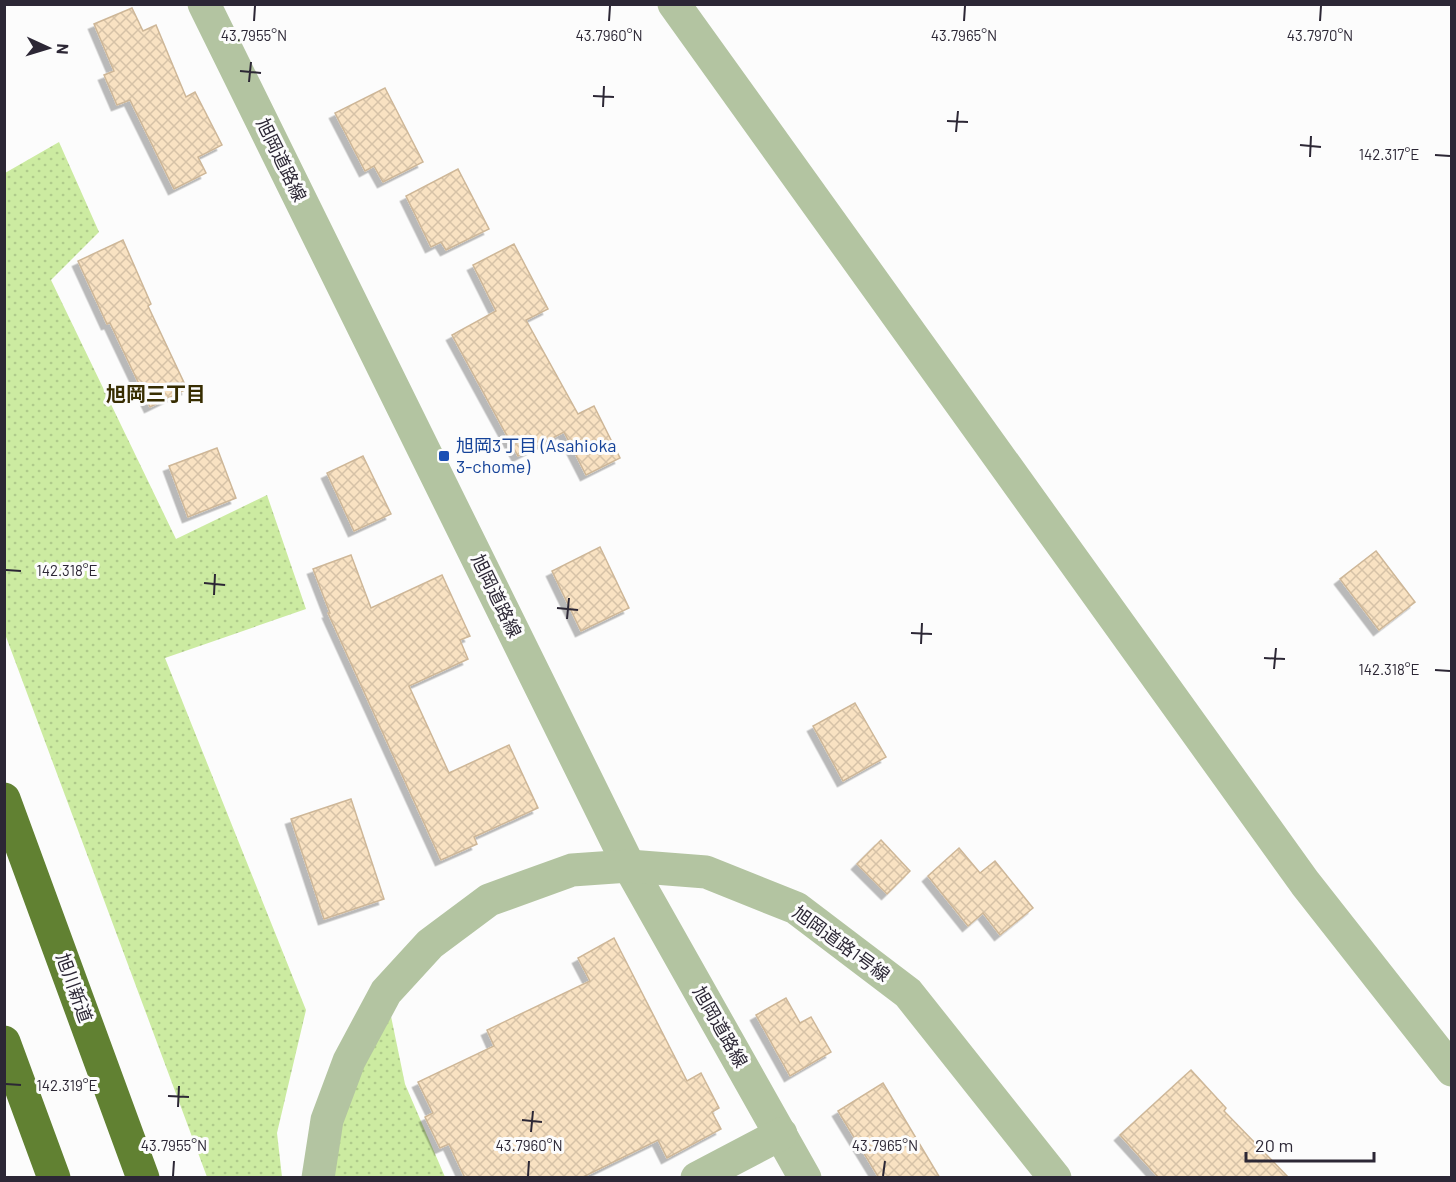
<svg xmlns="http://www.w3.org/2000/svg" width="1456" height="1182" font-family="Barlow,'Noto Sans JP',sans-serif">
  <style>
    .grass { fill: url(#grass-dots) }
    .building { fill: url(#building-cross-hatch); stroke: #ceb798; stroke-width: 1.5; filter: url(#shadow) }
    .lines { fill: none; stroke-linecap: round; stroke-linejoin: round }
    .street { stroke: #b3c4a1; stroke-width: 33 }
    .highway { stroke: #618132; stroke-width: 33 }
    .ticks { fill: none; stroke: #2c2735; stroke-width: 2 }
    .transit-dot { fill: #1a4fb4; stroke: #fcfcfc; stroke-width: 2 }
    .labels { text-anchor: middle; stroke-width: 6; stroke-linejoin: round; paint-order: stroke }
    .street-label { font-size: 18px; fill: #2c2735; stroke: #fcfcfc }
    .transit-label { font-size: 18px; fill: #164399; stroke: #fcfcfc; text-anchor: start }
    .neighbourhood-label { font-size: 20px; font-weight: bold; fill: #372d01; stroke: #fcfcfc }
    .ticks-label { font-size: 15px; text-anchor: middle; fill: #2c2735; stroke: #fcfcfc; stroke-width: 6; stroke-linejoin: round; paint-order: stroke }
  </style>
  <defs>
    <pattern id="grass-dots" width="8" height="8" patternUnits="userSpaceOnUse" patternTransform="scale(1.5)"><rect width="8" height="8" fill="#cceba1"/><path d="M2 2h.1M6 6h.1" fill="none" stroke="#afca8b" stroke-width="1.8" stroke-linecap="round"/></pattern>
    <pattern id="building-cross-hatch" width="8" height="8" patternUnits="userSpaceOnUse" patternTransform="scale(1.5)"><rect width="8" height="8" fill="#f9e2c2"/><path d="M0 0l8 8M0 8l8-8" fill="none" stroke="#d6c2a7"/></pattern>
    <filter id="shadow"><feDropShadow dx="-5.5" dy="5.5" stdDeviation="0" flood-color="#0004"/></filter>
  </defs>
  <rect width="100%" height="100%" fill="#fcfcfc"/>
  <!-- grass -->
  <g class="grass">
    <path d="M 59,142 L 99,232 L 51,280 L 176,539 L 267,495 L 306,609 L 165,658 L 306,1010 L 277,1133 L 282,1177 L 207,1177 L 5,634 L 5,173 Z"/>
    <path d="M 386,992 L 405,1084 L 445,1177 L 318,1178 Z"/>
  </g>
  <!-- building -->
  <g class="building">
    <path d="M 132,8 L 143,31 L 156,25 L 186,97 L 195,92 L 222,145 L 198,157 L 206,173 L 174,189 L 130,100 L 117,105 L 104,75 L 114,71 L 94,24 Z"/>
    <path d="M 385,88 L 423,162 L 383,182 L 374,166 L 365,171 L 335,113 Z"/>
    <path d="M 458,169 L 489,229 L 446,250 L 441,242 L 431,247 L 406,196 Z"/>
    <path d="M 123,240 L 151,304 L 148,306 L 187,389 L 150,407 L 110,323 L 107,324 L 78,261 Z"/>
    <path d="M 514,244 L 548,309 L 526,320 L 578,414 L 594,406 L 620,458 L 586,475 L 564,432 L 518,456 L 452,335 L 496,311 L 473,265 Z"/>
    <path d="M 217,448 L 236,498 L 188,517 L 169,466 Z"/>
    <path d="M 363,456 L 391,514 L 354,531 L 327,473 Z"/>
    <path d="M 600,547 L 629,608 L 581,631 L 552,571 Z"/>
    <path d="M 1376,551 L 1415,602 L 1379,630 L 1340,579 Z"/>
    <path d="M 351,555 L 371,608 L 442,575 L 470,636 L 460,640 L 468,659 L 409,686 L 449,773 L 509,745 L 538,808 L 474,837 L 477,844 L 441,860 L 328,613 L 330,613 L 313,569 Z"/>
    <path d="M 855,703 L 886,757 L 843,781 L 813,726 Z"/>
    <path d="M 351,799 L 384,899 L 324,919 L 291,819 Z"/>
    <path d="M 881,840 L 910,871 L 887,894 L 857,864 Z"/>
    <path d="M 959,848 L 980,873 L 995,861 L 1033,908 L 1000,935 L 983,913 L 968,926 L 928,876 Z"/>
    <path d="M 614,938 L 687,1081 L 701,1073 L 719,1108 L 712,1112 L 721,1129 L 667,1158 L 658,1140 L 581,1178 L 465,1178 L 449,1144 L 440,1148 L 425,1117 L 433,1113 L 418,1082 L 494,1046 L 487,1030 L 590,981 L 578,958 Z"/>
    <path d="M 786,998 L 800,1023 L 811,1017 L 831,1052 L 790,1076 L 756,1015 Z"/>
    <path d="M 1191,1070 L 1226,1108 L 1224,1111 L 1289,1178 L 1159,1178 L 1120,1135 Z"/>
    <path d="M 883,1083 L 940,1178 L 879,1178 L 838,1111 Z"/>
  </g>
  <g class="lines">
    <!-- street -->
    <g class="street">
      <path d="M 204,4 L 629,866 L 805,1178"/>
      <path d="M 674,4 L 1305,883 L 1452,1070"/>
      <path d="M 318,1178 L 327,1120 L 349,1061 L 386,992 L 430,944 L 489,900 L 572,870 L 629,866 L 706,872 L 796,908 L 908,993 L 1055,1178"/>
      <path d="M 697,1178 L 781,1134"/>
    </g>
    <!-- highway -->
    <g class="highway">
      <path d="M 4,799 L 143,1178"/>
      <path d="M 4,1042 L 54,1178"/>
    </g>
  </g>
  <!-- ticks -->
  <path class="ticks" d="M 254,21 L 255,6M 609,21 L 610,6M 964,21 L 965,6M 1320,21 L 1321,6M 240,71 L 261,73M 249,82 L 251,62M 593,96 L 614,97M 603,107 L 604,86M 947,121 L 968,122M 956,132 L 958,111M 1300,145 L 1321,147M 1435,155 L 1450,156M 1310,157 L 1311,136M 6,570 L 21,571M 204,583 L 225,585M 214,595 L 215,574M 557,608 L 578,610M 567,619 L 569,598M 911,633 L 932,634M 921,644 L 922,623M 1264,658 L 1285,659M 1274,669 L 1276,648M 1435,670 L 1450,671M 6,1084 L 21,1085M 168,1096 L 189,1097M 178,1107 L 179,1086M 522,1120 L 542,1122M 531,1132 L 533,1111M 173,1176 L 174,1161M 528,1176 L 529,1161M 883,1176 L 885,1161"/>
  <!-- markers -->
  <rect class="transit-dot" x="438" y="450" width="12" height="12" rx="3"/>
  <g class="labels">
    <!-- street labels -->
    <g class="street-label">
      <text transform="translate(281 160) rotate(64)" y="6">旭岡道路線</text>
      <text transform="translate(496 596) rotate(64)" y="6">旭岡道路線</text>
      <text transform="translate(841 944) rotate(36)" y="6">旭岡道路1号線</text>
      <text transform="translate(74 988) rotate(70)" y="6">旭川新道</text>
      <text transform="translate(720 1027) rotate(60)" y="6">旭岡道路線</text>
    </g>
    <!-- transit labels -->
    <g class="transit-label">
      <text x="456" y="452">旭岡3丁目 (Asahioka<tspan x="456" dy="21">3-chome)</tspan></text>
    </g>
    <!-- neighbourhood labels -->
    <g class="neighbourhood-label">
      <text x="156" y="401">旭岡三丁目</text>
    </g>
  </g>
  <g class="ticks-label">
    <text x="254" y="41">43.7955°N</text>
    <text x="609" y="41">43.7960°N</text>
    <text x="964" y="41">43.7965°N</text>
    <text x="1320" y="41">43.7970°N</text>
    <text x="1389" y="160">142.317°E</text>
    <text x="67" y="576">142.318°E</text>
    <text x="1389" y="675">142.318°E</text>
    <text x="67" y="1091">142.319°E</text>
    <text x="174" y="1151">43.7955°N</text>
    <text x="529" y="1151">43.7960°N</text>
    <text x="885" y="1151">43.7965°N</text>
  </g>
  <!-- border -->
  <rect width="1456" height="1182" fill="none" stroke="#2c2735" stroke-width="12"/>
  <!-- north arrow -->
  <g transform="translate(48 48) rotate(94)" stroke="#fcfcfc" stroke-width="4.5" paint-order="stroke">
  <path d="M0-4.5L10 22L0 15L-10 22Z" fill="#2c2735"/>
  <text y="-9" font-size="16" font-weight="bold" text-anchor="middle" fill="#2c2735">N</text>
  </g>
  <!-- scale -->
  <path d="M1246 1152v9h128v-9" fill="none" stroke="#2c2735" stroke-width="3"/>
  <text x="1255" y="1152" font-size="18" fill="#2c2735" stroke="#fcfcfc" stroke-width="4.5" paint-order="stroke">20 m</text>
</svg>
